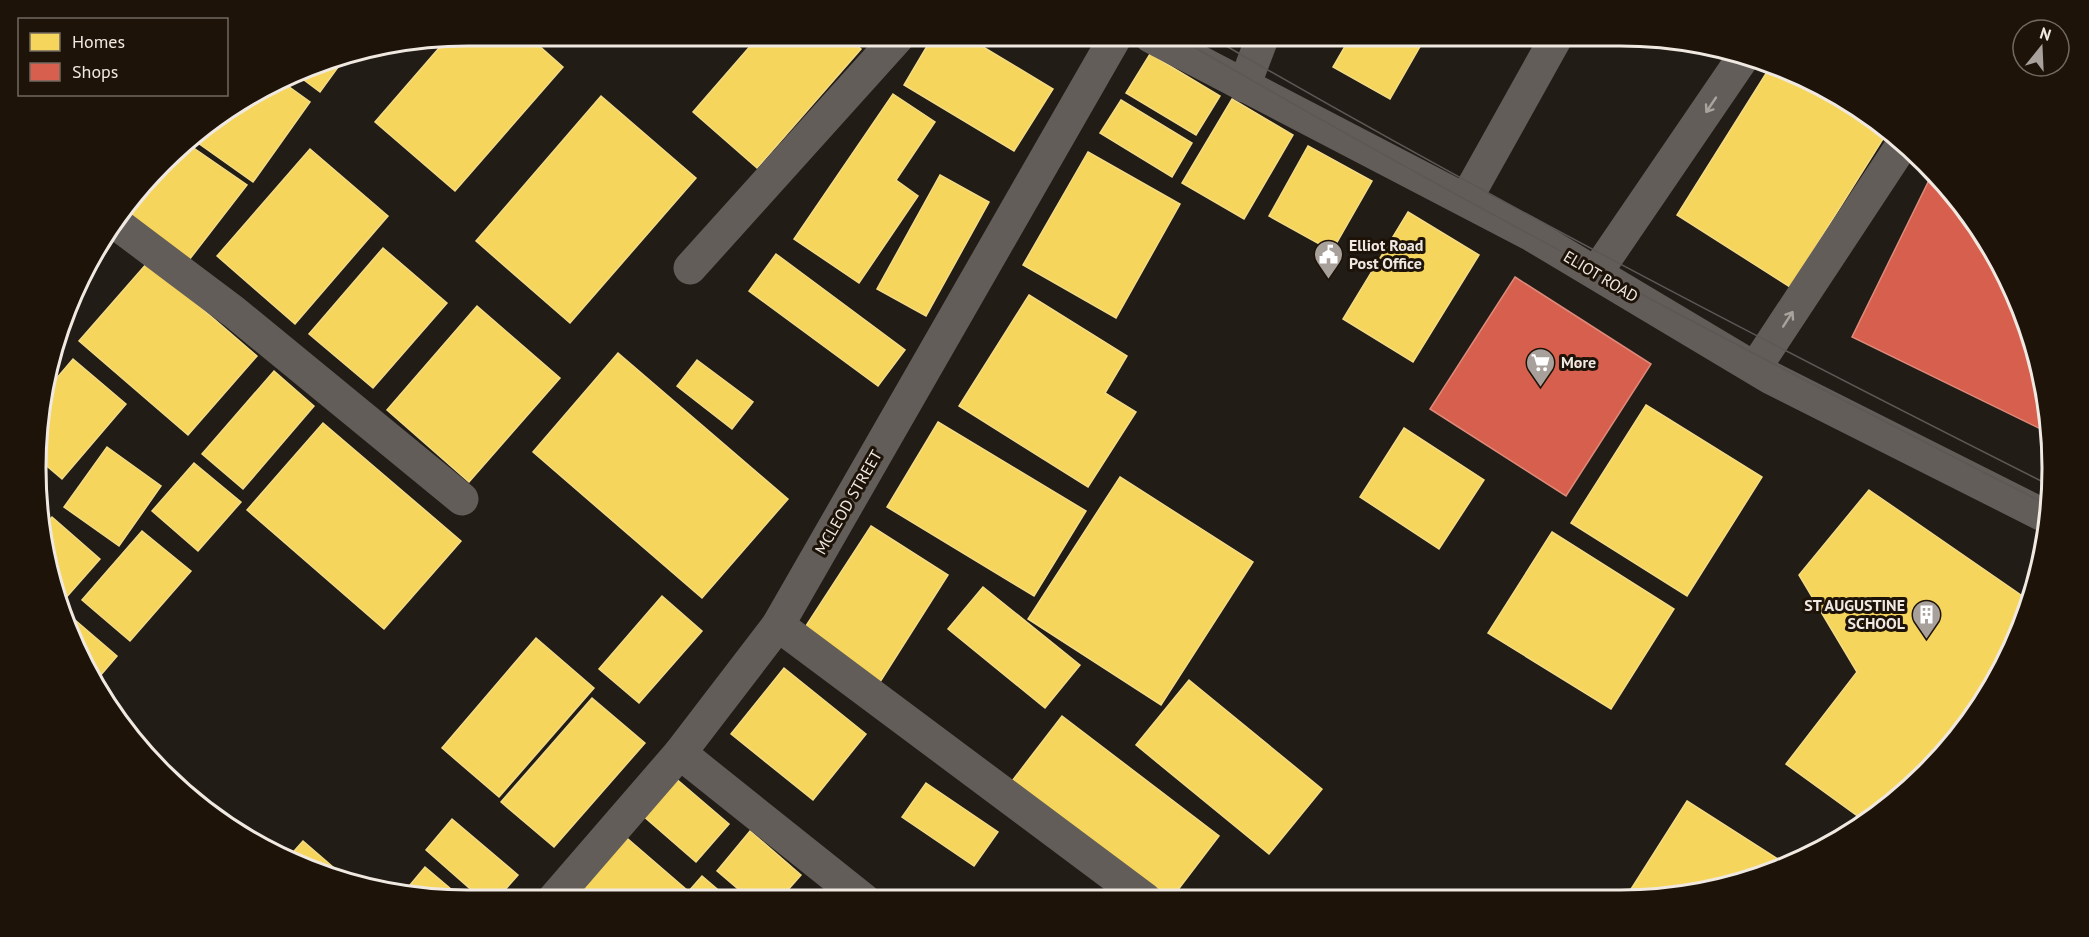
<svg xmlns="http://www.w3.org/2000/svg" width="2089" height="937" font-family="'PT Sans',sans-serif">
  <style>
    .homes { fill: #f6d55c; stroke: #f4db84; stroke-width: 1.5 }
    .shops { fill: #d6604d; stroke: #de897a; stroke-width: 1.5 }
    .lines { fill: none; stroke-linecap: round; stroke-linejoin: round }
    .minor { stroke: #625d59; stroke-width: 33 }
    .tram { stroke: #5d5855; stroke-width: 1.5 }
    .oneway { stroke: #a9a39e }
    .labels { text-anchor: middle; stroke-width: 6; stroke-linejoin: round; paint-order: stroke }
    .poi-label { font-size: 16px; font-weight: bold; fill: #f0e9e2; stroke: #1d1309; text-anchor: start }
    .street-label { font-size: 16px; fill: #f0e9e2; stroke: #1d1309 }
    .rim { fill: none; stroke: #f0e9e2; stroke-width: 3 }
  </style>
  <rect width="100%" height="100%" fill="#211c16"/>
  <!-- homes -->
  <g class="homes">
    <path d="M 468,36 L 528,36 L 563,67 L 455,191 L 375,122 L 446,40 Z"/>
    <path d="M 759,36 L 846,36 L 861,49 L 757,168 L 693,112 Z"/>
    <path d="M 933,36 L 965,36 L 1053,89 L 1014,151 L 904,85 Z"/>
    <path d="M 1351,36 L 1426,36 L 1390,99 L 1333,67 Z"/>
    <path d="M 1150,54 L 1220,96 L 1196,135 L 1126,93 Z"/>
    <path d="M 346,56 L 320,92 L 296,74 L 329,59 Z"/>
    <path d="M 1772,64 L 1837,94 L 1888,131 L 1790,287 L 1677,215 Z"/>
    <path d="M 281,81 L 310,102 L 253,182 L 191,138 L 252,94 Z"/>
    <path d="M 893,94 L 935,122 L 896,180 L 918,196 L 859,283 L 794,239 Z"/>
    <path d="M 601,96 L 696,178 L 570,323 L 476,241 Z"/>
    <path d="M 1232,99 L 1293,135 L 1244,219 L 1182,183 Z"/>
    <path d="M 1121,100 L 1192,143 L 1172,177 L 1100,133 Z"/>
    <path d="M 185,142 L 247,185 L 189,260 L 126,213 Z"/>
    <path d="M 1308,146 L 1372,181 L 1332,251 L 1269,216 Z"/>
    <path d="M 310,149 L 388,216 L 295,324 L 217,256 Z"/>
    <path d="M 1088,152 L 1180,204 L 1116,318 L 1023,265 Z"/>
    <path d="M 940,175 L 989,202 L 926,316 L 877,289 Z"/>
    <path d="M 1408,212 L 1479,255 L 1413,362 L 1343,319 Z"/>
    <path d="M 383,248 L 447,303 L 373,388 L 309,334 Z"/>
    <path d="M 776,254 L 905,350 L 878,386 L 749,291 Z"/>
    <path d="M 148,262 L 257,356 L 188,435 L 79,341 Z"/>
    <path d="M 1029,295 L 1127,356 L 1105,393 L 1136,412 L 1088,487 L 959,406 Z"/>
    <path d="M 477,306 L 560,378 L 469,482 L 387,410 Z"/>
    <path d="M 618,353 L 788,499 L 702,598 L 533,452 Z"/>
    <path d="M 73,359 L 126,404 L 62,479 L 42,462 L 44,393 Z"/>
    <path d="M 697,360 L 753,402 L 732,429 L 677,386 Z"/>
    <path d="M 274,371 L 314,406 L 243,489 L 202,454 Z"/>
    <path d="M 1646,405 L 1762,477 L 1687,596 L 1571,523 Z"/>
    <path d="M 938,422 L 1086,511 L 1034,596 L 887,507 Z"/>
    <path d="M 323,423 L 461,541 L 384,629 L 247,510 Z"/>
    <path d="M 1404,428 L 1484,480 L 1439,549 L 1360,497 Z"/>
    <path d="M 107,447 L 161,486 L 119,546 L 64,507 Z"/>
    <path d="M 194,463 L 241,502 L 198,551 L 152,511 Z"/>
    <path d="M 1120,477 L 1253,562 L 1161,705 L 1028,619 Z"/>
    <path d="M 1869,490 L 2031,602 L 1980,709 L 1884,811 L 1866,822 L 1786,764 L 1857,672 L 1799,575 Z"/>
    <path d="M 52,517 L 100,559 L 64,600 L 56,593 L 41,529 Z"/>
    <path d="M 871,526 L 948,575 L 880,682 L 802,632 Z"/>
    <path d="M 142,531 L 191,571 L 130,641 L 82,600 Z"/>
    <path d="M 1552,532 L 1674,609 L 1611,709 L 1488,633 Z"/>
    <path d="M 983,587 L 1080,665 L 1045,708 L 948,629 Z"/>
    <path d="M 662,596 L 702,631 L 639,703 L 599,669 Z"/>
    <path d="M 68,614 L 117,656 L 93,684 L 64,619 Z"/>
    <path d="M 536,638 L 594,688 L 499,797 L 442,748 Z"/>
    <path d="M 784,668 L 866,734 L 813,800 L 731,734 Z"/>
    <path d="M 1189,680 L 1322,789 L 1269,854 L 1136,745 Z"/>
    <path d="M 592,698 L 645,743 L 554,847 L 501,802 Z"/>
    <path d="M 1062,716 L 1219,836 L 1171,899 L 1159,899 L 1009,785 Z"/>
    <path d="M 149,752 L 188,785 L 182,792 Z"/>
    <path d="M 674,777 L 729,824 L 696,862 L 642,815 Z"/>
    <path d="M 926,783 L 998,832 L 974,866 L 902,817 Z"/>
    <path d="M 1687,801 L 1789,866 L 1677,897 L 1626,897 Z"/>
    <path d="M 452,819 L 518,875 L 495,901 L 484,901 L 426,850 Z"/>
    <path d="M 750,831 L 801,875 L 779,900 L 751,900 L 717,871 Z"/>
    <path d="M 621,833 L 687,890 L 677,900 L 575,901 L 568,895 Z"/>
    <path d="M 303,841 L 349,881 L 329,878 L 287,859 Z"/>
    <path d="M 425,867 L 464,900 L 405,891 Z"/>
    <path d="M 702,876 L 730,900 L 681,900 Z"/>
  </g>
  <!-- shops -->
  <g class="shops">
    <path d="M 1933,172 L 1964,205 L 2009,278 L 2038,357 L 2051,434 L 1852,337 Z"/>
    <path d="M 1515,277 L 1651,364 L 1566,496 L 1430,409 Z"/>
  </g>
  <g class="lines">
    <!-- minor -->
    <g class="minor">
      <path d="M 1150,36 L 1530,234 L 1771,378 L 2049,518"/>
      <path d="M 1244,86 L 1263,36"/>
      <path d="M 1466,199 L 1557,36"/>
      <path d="M 117,224 L 234,312 L 462,499"/>
      <path d="M 690,268 L 899,36"/>
      <path d="M 1596,273 L 1744,56"/>
      <path d="M 1755,368 L 1904,142"/>
      <path d="M 778,625 L 1145,899"/>
      <path d="M 864,900 L 680,753 L 778,625 L 1116,36"/>
      <path d="M 552,901 L 680,753"/>
    </g>
    <!-- tram -->
    <g class="tram">
      <path d="M 1175,36 C 1461,202 1755,356 2050,506"/>
      <path d="M 1209,36 C 1484,196 1767,343 2051,486"/>
    </g>
  </g>
  <!-- one-way arrows -->
  <defs><path id="oneway-shaft" d="M-6 0H5M1.5-3L5.5 0L1.5 3" fill="none" stroke-width="1.6" stroke-linecap="round" stroke-linejoin="round" transform="scale(1.5)"/></defs>
  <g class="oneway">
    <use href="#oneway-shaft" transform="translate(1711 105) rotate(124)"/>
    <use href="#oneway-shaft" transform="translate(1788 319) rotate(-57)"/>
  </g>
  <!-- icons -->
  <defs>
    <symbol id="civic-pin" viewBox="-11 -11 22 30"><path d="M0 17L-7.5 6A9.5 9.5 0 1 1 7.5 6Z" fill="#a8a19b" stroke="#1d1309"/><path d="M-.6-6.5H3V-4.5H.6V-3L4-1V1h2V6H-6V1h2V-1L-.6-3ZM-1.2 2.5V6h2.4V2.5Z" fill="#fff"/></symbol>
    <symbol id="supermarket-pin" viewBox="-11 -11 22 30"><path d="M0 17L-7.5 6A9.5 9.5 0 1 1 7.5 6Z" fill="#a8a19b" stroke="#1d1309"/><path d="M-6-5.5h2.5l.6 2H6L4.5 2H-2.5L-4.4-4H-6ZM-1.5 3.2a1.3 1.3 0 1 0 .1 0ZM3 3.2a1.3 1.3 0 1 0 .1 0Z" fill="#fff"/></symbol>
    <symbol id="building-pin" viewBox="-11 -11 22 30"><path d="M0 17L-7.5 6A9.5 9.5 0 1 1 7.5 6Z" fill="#a8a19b" stroke="#1d1309"/><path d="M-4-6H4V6H1V3H-1V6H-4ZM-2.5-4.3h1.7v1.8h-1.7ZM.8-4.3h1.7v1.8H.8ZM-2.5-1h1.7V.8h-1.7ZM.8-1h1.7V.8H.8Z" fill="#fff"/></symbol>
  </defs>
  <g fill-rule="evenodd">
    <use href="#civic-pin" x="1312" y="238" width="33" height="45"/>
    <use href="#supermarket-pin" x="1524" y="346" width="33" height="45"/>
    <use href="#building-pin" x="1910" y="598" width="33" height="45"/>
  </g>
  <g class="labels">
    <!-- poi labels -->
    <g class="poi-label">
      <text x="1349" y="251">Elliot Road<tspan x="1349" dy="18">Post Office</tspan></text>
      <text x="1561" y="368">More</text>
      <text x="1905" y="611" text-anchor="end">ST AUGUSTINE<tspan x="1905" dy="18">SCHOOL</tspan></text>
    </g>
    <!-- street labels -->
    <g class="street-label">
      <text transform="translate(1601 276) rotate(31)" y="6">ELIOT ROAD</text>
      <text transform="translate(848 502) rotate(-60)" y="6">MCLEOD STREET</text>
    </g>
  </g>
  <!-- crop -->
  <path d="M0 0H2089V937H0ZM468 46H1620A422 422 0 0 1 2042 468V468A422 422 0 0 1 1620 890H468A422 422 0 0 1 46 468V468A422 422 0 0 1 468 46Z" fill="#1d1309" fill-rule="evenodd"/>
  <path class="rim" d="M468 46H1620A422 422 0 0 1 2042 468V468A422 422 0 0 1 1620 890H468A422 422 0 0 1 46 468V468A422 422 0 0 1 468 46Z"/>
  <!-- legend -->
  <rect x="18" y="18" width="210" height="78" fill="#1d1309" stroke="#716960" stroke-width="1.5"/>
  <rect x="30" y="33" width="30" height="18" fill="#f6d55c" stroke="#716960" stroke-width="1.5"/>
  <text x="72" y="48" font-size="18" fill="#f0e9e2">Homes</text>
  <rect x="30" y="63" width="30" height="18" fill="#d6604d" stroke="#716960" stroke-width="1.5"/>
  <text x="72" y="78" font-size="18" fill="#f0e9e2">Shops</text>
  <!-- north arrow -->
  <g transform="translate(2041 48) rotate(18)"><circle r="28" fill="#1d1309" stroke="#716960" stroke-width="1.5"/>
  <path d="M0-4.5L10 22L0 15L-10 22Z" fill="#a8a19b"/>
  <text y="-9" font-size="16" font-weight="bold" text-anchor="middle" fill="#f0e9e2">N</text>
  </g>
</svg>
